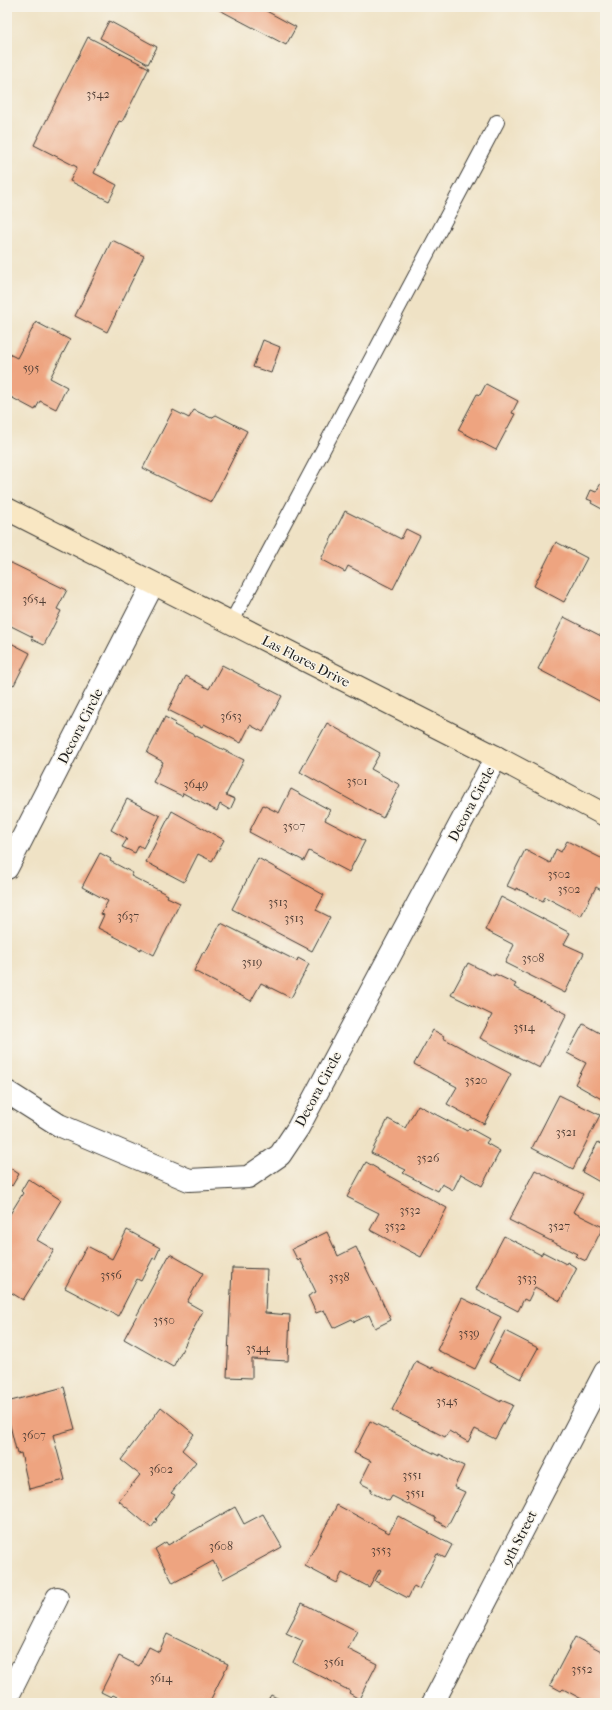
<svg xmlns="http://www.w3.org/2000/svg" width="612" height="1710" font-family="'IM FELL French Canon',serif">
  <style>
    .building { fill: #eea480 }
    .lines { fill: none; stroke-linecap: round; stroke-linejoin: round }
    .lane-casing { stroke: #3c3a35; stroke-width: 16 }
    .street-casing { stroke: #3c3a35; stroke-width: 24 }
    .secondary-casing { stroke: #3c3a35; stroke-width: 24 }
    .lane { stroke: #fff; stroke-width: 14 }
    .street { stroke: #fff; stroke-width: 22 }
    .secondary { stroke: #f9e7c3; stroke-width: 22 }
    .labels { text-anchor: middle; stroke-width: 3; stroke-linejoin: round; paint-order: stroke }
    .number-label { font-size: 12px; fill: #503e35 }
    .street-label { font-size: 14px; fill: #1c1c1c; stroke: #f7f3e8 }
  </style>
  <rect width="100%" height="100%" fill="#f7f3e8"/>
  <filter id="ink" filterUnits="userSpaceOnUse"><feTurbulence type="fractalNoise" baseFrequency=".025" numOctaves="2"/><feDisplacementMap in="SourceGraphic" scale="8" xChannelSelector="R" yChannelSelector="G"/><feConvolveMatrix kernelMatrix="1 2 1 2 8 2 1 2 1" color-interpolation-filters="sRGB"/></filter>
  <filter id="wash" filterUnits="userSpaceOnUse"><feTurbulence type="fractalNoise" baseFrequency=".012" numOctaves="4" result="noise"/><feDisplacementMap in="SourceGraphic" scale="16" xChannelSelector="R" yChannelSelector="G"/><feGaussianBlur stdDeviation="0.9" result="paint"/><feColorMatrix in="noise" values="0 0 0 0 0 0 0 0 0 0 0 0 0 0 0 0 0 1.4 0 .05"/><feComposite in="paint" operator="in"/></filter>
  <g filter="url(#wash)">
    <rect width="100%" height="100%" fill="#efe2c5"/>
    <g id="blocks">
      <!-- building -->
      <g class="building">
        <path d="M 214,7 L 259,7 L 296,27 L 286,45 Z"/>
        <path d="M 109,21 L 157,47 L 148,64 L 100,38 Z"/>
        <path d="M 88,37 L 149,68 L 122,122 L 119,121 L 94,173 L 117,185 L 109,201 L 70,181 L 77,167 L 34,145 Z"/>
        <path d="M 112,240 L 144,256 L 107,332 L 75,316 Z"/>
        <path d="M 36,322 L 70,340 L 50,378 L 67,387 L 56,409 L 40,401 L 35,410 L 7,395 L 7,353 L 17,358 Z"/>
        <path d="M 263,340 L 280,347 L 271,373 L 253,367 Z"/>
        <path d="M 486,384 L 518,401 L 512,413 L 515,414 L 496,450 L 458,430 L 477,394 L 480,395 Z"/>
        <path d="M 173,410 L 189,418 L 194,410 L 211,418 L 216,415 L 247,431 L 211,502 L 143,468 Z"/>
        <path d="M 605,476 L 605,503 L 602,509 L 591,503 L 592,501 L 587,499 L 591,490 L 596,492 Z"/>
        <path d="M 345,511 L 401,539 L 406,529 L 420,536 L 393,589 L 348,566 L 345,572 L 321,559 Z"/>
        <path d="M 556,542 L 587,558 L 564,602 L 534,586 Z"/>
        <path d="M 7,561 L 67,590 L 57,609 L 61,611 L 44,645 L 31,639 L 33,637 L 7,624 Z"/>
        <path d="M 564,617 L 605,638 L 605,704 L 538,669 Z"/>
        <path d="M 7,641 L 30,653 L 14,685 L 7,681 Z"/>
        <path d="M 222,665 L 282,696 L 263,732 L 250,725 L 241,743 L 204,724 L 202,727 L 168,710 L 186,676 L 209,689 Z"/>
        <path d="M 165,717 L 176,723 L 174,725 L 244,760 L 226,795 L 235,799 L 230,810 L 220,804 L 217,811 L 183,793 L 182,796 L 153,782 L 163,762 L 147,753 Z"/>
        <path d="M 327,723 L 380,753 L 371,769 L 400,785 L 383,818 L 300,772 Z"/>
        <path d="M 291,789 L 330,810 L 325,820 L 365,841 L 349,872 L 309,851 L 304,861 L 249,832 L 263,805 L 279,813 Z"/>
        <path d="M 127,799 L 160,816 L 143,848 L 139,845 L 135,853 L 122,847 L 127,839 L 111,830 Z"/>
        <path d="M 172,811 L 224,840 L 212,861 L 198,854 L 184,882 L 146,862 Z"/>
        <path d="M 567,841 L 605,860 L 605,892 L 596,887 L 581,916 L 545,897 L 543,901 L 516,888 L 516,890 L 507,886 L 525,850 L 550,863 L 556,849 L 561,852 Z"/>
        <path d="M 100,853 L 111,859 L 110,861 L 133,873 L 131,876 L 168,895 L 167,897 L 180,903 L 154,955 L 141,948 L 141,950 L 98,928 L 104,915 L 101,914 L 108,901 L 82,887 Z"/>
        <path d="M 258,858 L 324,895 L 316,910 L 330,917 L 312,951 L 232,909 Z"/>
        <path d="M 501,897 L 570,933 L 564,944 L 584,953 L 565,993 L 505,963 L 514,945 L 485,930 Z"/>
        <path d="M 221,923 L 297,961 L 298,958 L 309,964 L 291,998 L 261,983 L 251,1001 L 194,971 L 203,952 L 205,953 Z"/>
        <path d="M 468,963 L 494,976 L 495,974 L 516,984 L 514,987 L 567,1014 L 540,1068 L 480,1038 L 492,1015 L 451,995 Z"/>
        <path d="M 583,1024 L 605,1036 L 605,1101 L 575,1084 L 586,1063 L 567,1053 Z"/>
        <path d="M 433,1030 L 444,1036 L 443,1038 L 511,1074 L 484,1124 L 447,1104 L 457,1087 L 414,1064 Z"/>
        <path d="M 559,1095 L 600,1115 L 573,1169 L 532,1148 Z"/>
        <path d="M 418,1105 L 467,1131 L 469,1128 L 489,1139 L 486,1143 L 500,1151 L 482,1186 L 461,1174 L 453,1190 L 442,1184 L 438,1191 L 403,1173 L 406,1170 L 371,1153 L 388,1119 L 405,1128 Z"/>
        <path d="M 598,1142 L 605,1146 L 605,1185 L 582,1172 Z"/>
        <path d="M 366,1162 L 378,1169 L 378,1170 L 447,1208 L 421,1257 L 370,1230 L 379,1213 L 347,1197 Z"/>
        <path d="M 7,1166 L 19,1174 L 12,1186 L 10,1184 L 7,1189 Z"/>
        <path d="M 535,1170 L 583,1194 L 573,1212 L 603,1227 L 586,1261 L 575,1256 L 577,1254 L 509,1220 Z"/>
        <path d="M 28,1179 L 61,1200 L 37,1240 L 54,1250 L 23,1300 L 7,1290 L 7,1219 L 23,1193 L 21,1191 Z"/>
        <path d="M 127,1230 L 160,1248 L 155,1259 L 153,1258 L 141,1281 L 137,1279 L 118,1316 L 65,1288 L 87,1246 L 112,1259 Z"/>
        <path d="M 327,1232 L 338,1256 L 356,1247 L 391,1320 L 375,1328 L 369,1315 L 354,1322 L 352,1319 L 333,1328 L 324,1310 L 316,1313 L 308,1296 L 316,1292 L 300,1259 L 298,1261 L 292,1249 Z"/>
        <path d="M 504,1236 L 541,1255 L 543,1252 L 566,1264 L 567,1262 L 577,1268 L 560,1301 L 535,1287 L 528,1301 L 524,1299 L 518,1311 L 476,1289 Z"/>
        <path d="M 170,1254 L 203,1273 L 187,1302 L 203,1311 L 173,1367 L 124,1339 Z"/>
        <path d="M 232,1268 L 267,1269 L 265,1313 L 290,1315 L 288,1361 L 252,1359 L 252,1378 L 227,1377 Z"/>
        <path d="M 462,1298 L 501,1317 L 475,1369 L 437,1350 Z"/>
        <path d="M 505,1331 L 538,1348 L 521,1379 L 489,1362 Z"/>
        <path d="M 416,1361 L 432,1369 L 432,1367 L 501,1402 L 501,1400 L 513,1405 L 495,1439 L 475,1429 L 468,1442 L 449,1431 L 445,1437 L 392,1410 Z"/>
        <path d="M 64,1387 L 75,1429 L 53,1435 L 65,1480 L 29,1489 L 21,1453 L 17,1454 L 7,1413 L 7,1402 Z"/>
        <path d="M 161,1407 L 194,1434 L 182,1450 L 196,1462 L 171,1493 L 175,1495 L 156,1519 L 157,1520 L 151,1528 L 119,1501 L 140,1475 L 121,1460 Z"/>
        <path d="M 370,1421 L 439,1456 L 439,1454 L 464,1466 L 454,1487 L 465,1492 L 447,1527 L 435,1520 L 436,1518 L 392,1496 L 389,1501 L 370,1492 L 372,1489 L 360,1483 L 371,1461 L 354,1453 Z"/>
        <path d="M 337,1505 L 389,1533 L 398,1516 L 452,1545 L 445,1558 L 437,1554 L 419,1589 L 414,1586 L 408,1598 L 375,1581 L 381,1570 L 379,1569 L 369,1587 L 342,1573 L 337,1583 L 305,1566 Z"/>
        <path d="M 235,1507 L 244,1524 L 263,1514 L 282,1547 L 223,1579 L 213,1561 L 173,1583 L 155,1549 L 166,1542 L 168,1545 Z"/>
        <path d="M 302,1603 L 357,1631 L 348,1649 L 377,1664 L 359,1699 L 349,1693 L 350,1691 L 293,1662 L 303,1641 L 286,1633 Z"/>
        <path d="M 167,1634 L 228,1664 L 209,1703 L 129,1703 L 113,1695 L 111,1697 L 101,1692 L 119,1656 L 139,1666 L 149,1647 L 159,1652 Z"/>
        <path d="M 575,1637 L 605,1653 L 605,1703 L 589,1703 L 563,1689 L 561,1691 L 550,1685 Z"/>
        <path d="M 271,1695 L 287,1703 L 266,1703 Z"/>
      </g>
    </g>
  </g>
  <g filter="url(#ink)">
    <use href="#blocks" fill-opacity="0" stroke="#3c3a35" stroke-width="1"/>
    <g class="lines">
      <defs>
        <path id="lane" d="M 231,623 L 497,122"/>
        <g id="street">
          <path d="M 7,868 L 153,584"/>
          <path d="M 7,1092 L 59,1125 L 189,1180 L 248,1177 L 280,1155 L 298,1128 L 496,757"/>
          <path d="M 7,1698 L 57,1598"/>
          <path d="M 433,1703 L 605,1372"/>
        </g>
        <path id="secondary" d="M 7,509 L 496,757 L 605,815"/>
      </defs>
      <!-- lane casing -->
      <use href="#lane" class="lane-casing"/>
      <!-- street casing -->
      <use href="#street" class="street-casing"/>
      <!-- secondary casing -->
      <use href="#secondary" class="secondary-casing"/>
      <!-- lane -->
      <use href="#lane" class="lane"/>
      <!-- street -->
      <use href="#street" class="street"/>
      <!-- secondary -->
      <use href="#secondary" class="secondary"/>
    </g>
  </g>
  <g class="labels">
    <!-- number labels -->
    <g class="number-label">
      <text x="98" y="98">3542</text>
      <text x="31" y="372">595</text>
      <text x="34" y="603">3654</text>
      <text x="231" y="720">3653</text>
      <text x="357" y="785">3501</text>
      <text x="196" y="788">3649</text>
      <text x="294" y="830">3507</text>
      <text x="559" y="878">3502</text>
      <text x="569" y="893">3502</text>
      <text x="278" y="906">3513</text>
      <text x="128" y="920">3637</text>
      <text x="294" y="922">3513</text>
      <text x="533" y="962">3508</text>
      <text x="252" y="966">3519</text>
      <text x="524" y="1031">3514</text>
      <text x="476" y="1084">3520</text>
      <text x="566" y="1136">3521</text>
      <text x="428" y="1162">3526</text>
      <text x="410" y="1214">3532</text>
      <text x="395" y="1230">3532</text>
      <text x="559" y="1230">3527</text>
      <text x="111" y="1279">3556</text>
      <text x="339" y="1281">3538</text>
      <text x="527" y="1282">3533</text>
      <text x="164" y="1324">3550</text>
      <text x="469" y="1337">3539</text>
      <text x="258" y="1352">3544</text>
      <text x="447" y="1405">3545</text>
      <text x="34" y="1439">3607</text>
      <text x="161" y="1473">3602</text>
      <text x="412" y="1479">3551</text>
      <text x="415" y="1497">3551</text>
      <text x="221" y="1550">3608</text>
      <text x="381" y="1554">3553</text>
      <text x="334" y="1666">3561</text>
      <text x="582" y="1673">3552</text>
      <text x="161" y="1682">3614</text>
    </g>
    <!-- street labels -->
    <g class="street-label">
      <text transform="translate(306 661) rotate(27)" y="5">Las Flores Drive</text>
      <text transform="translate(80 726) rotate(-63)" y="5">Decora Circle</text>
      <text transform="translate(471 804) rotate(-62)" y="5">Decora Circle</text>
      <text transform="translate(318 1089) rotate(-62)" y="5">Decora Circle</text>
      <text transform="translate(519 1538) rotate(-63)" y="5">9th Street</text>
    </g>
  </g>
  <!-- margin -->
  <rect width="612" height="1710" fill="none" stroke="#f7f3e8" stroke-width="24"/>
</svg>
